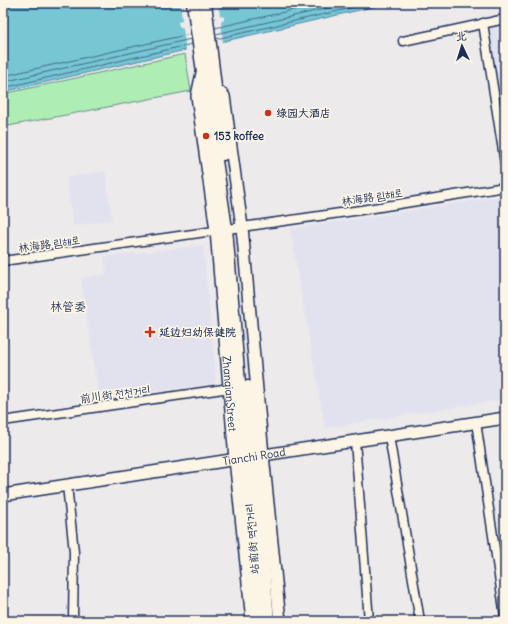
<svg xmlns="http://www.w3.org/2000/svg" width="508" height="624" font-family="Delius,'LXGW WenKai TC','Poor Story',sans-serif">
  <style>
    .built { fill: #e2e2ef }
    .green { fill: #aeedb4; stroke: #648e89 }
    .water { fill: #77c6d3; stroke: #528aa4 }
    .pier { fill: #edeaeb }
    .lines { fill: none; stroke-linecap: round; stroke-linejoin: round }
    .shore { stroke: #406b8d; stroke-width: 1 }
    .minor-casing { stroke: #1b2f5e; stroke-width: 11 }
    .tertiary-casing { stroke: #1b2f5e; stroke-width: 14 }
    .secondary-casing { stroke: #1b2f5e; stroke-width: 15 }
    .minor { stroke: #fcf5e5; stroke-width: 8 }
    .tertiary { stroke: #fcf5e5; stroke-width: 11 }
    .secondary { stroke: #fcf5e5; stroke-width: 12 }
    .poi-dot { fill: #c8321e; stroke: #fcf5e5; stroke-width: 1.5 }
    .labels { text-anchor: middle; stroke-width: 3.5; stroke-linejoin: round; paint-order: stroke }
    .poi-label { font-size: 11px; font-weight: bold; fill: #1b2f5e; stroke: #fcf5e5; text-anchor: start }
    .street-label { font-size: 11px; fill: #1b2f5e; stroke: #fcf5e5 }
    .neighbourhood-label { font-size: 12px; fill: #1b2f5e; stroke: #fcf5e5 }
  </style>
  <rect width="100%" height="100%" fill="#edeaeb"/>
  <filter id="ink" filterUnits="userSpaceOnUse"><feTurbulence type="fractalNoise" baseFrequency=".025" numOctaves="2"/><feDisplacementMap in="SourceGraphic" scale="8" xChannelSelector="R" yChannelSelector="G"/><feConvolveMatrix kernelMatrix="1 2 1 2 8 2 1 2 1" color-interpolation-filters="sRGB"/></filter>
  <g filter="url(#ink)">
    <!-- built -->
    <g class="built">
      <path d="M 505,19 L 505,138 L 485,23 Z"/>
      <path d="M 105,171 L 112,220 L 73,226 L 66,178 Z"/>
      <path d="M 505,196 L 505,399 L 325,428 L 290,229 Z"/>
      <path d="M 203,245 L 216,379 L 213,384 L 99,399 L 81,278 L 107,274 L 104,257 Z"/>
    </g>
    <!-- green -->
    <path class="green" d="M 185,54 L 191,91 L 3,127 L 3,94 Z"/>
    <!-- water -->
    <path class="water" d="M 3,3 L 390,3 L 3,92 Z"/>
    <!-- pier -->
    <path class="pier" d="M 180,3 L 218,3 L 220,15 L 224,17 L 224,20 L 221,22 L 223,43 L 186,52 L 183,28 L 179,26 L 178,22 L 182,20 Z"/>
    <g class="lines">
      <!-- shore -->
      <g class="shore">
        <path d="M 215,28 L 323,3"/>
        <path d="M 216,34 L 350,3"/>
        <path d="M 216,39 L 373,3"/>
        <path d="M 3,76 L 190,34"/>
        <path d="M 3,82 L 191,39"/>
        <path d="M 3,88 L 192,44"/>
      </g>
      <defs>
        <g id="minor">
          <path d="M 483,23 L 505,164"/>
          <path d="M 403,41 L 505,19"/>
          <path d="M 3,261 L 361,210 L 505,187"/>
          <path d="M 3,421 L 230,388"/>
          <path d="M 476,422 L 505,616"/>
          <path d="M 389,436 L 420,621"/>
          <path d="M 355,441 L 369,621"/>
          <path d="M 67,485 L 74,552 L 73,621"/>
        </g>
        <g id="tertiary">
          <path id="s1" d="M 202,73 L 197,96 L 216,230 L 235,459 L 252,621"/>
          <path d="M 215,88 L 224,96 L 242,227 L 263,455 L 280,621"/>
          <path id="s2" d="M 3,495 L 505,418"/>
        </g>
        <g id="secondary">
          <path d="M 193,3 L 226,229 L 259,621"/>
          <path d="M 205,3 L 223,154"/>
          <path d="M 248,387 L 268,621"/>
        </g>
      </defs>
      <!-- minor casing -->
      <use href="#minor" class="minor-casing"/>
      <!-- tertiary casing -->
      <use href="#tertiary" class="tertiary-casing"/>
      <!-- secondary casing -->
      <use href="#secondary" class="secondary-casing"/>
      <!-- minor -->
      <use href="#minor" class="minor"/>
      <!-- tertiary -->
      <use href="#tertiary" class="tertiary"/>
      <!-- secondary -->
      <use href="#secondary" class="secondary"/>
    </g>
  </g>
  <!-- markers -->
  <g class="poi-dot">
    <circle cx="268" cy="113" r="4"/>
    <circle cx="206" cy="136" r="4"/>
    <path d="M148 326h4v4h4v4h-4v4h-4v-4h-4v-4h4z"/>
  </g>
  <g class="labels">
    <!-- poi labels -->
    <g class="poi-label">
      <text x="276" y="117">绿园大酒店</text>
      <text x="214" y="140">153 koffee</text>
      <text x="159" y="336">延边妇幼保健院</text>
    </g>
    <!-- street labels -->
    <g class="street-label">
      <text transform="translate(372 197) rotate(-9)" y="4">林海路 림해로</text>
      <text transform="translate(49 244) rotate(-8)" y="4">林海路 림해로</text>
      <text transform="translate(115 394) rotate(-8)" y="4">前川街 전천거리</text>
      <text dy="4" stroke="none"><textPath href="#s1" startOffset="323">ZhanqianStreet</textPath></text>
      <text dy="4" stroke="none"><textPath href="#s2" startOffset="254">Tianchi Road</textPath></text>
      <text transform="translate(252 539) rotate(-95)" y="4">站前街 역전거리</text>
    </g>
    <!-- neighbourhood labels -->
    <g class="neighbourhood-label">
      <text x="68" y="311">林管委</text>
    </g>
  </g>
  <!-- margin -->
  <rect width="508" height="624" fill="none" stroke="#fcf5e5" stroke-width="16"/>
  <rect x="8" y="8" width="492" height="608" fill="none" stroke="#1b2f5e" stroke-width="1.5" filter="url(#ink)"/>
  <!-- north arrow -->
  <g transform="translate(462 46) rotate(356)" stroke="#fcf5e5" stroke-width="3" paint-order="stroke">
  <path d="M0-3L7 15L0 10L-7 15Z" fill="#1b2f5e"/>
  <text y="-6" font-size="11" font-weight="bold" text-anchor="middle" fill="#1b2f5e">北</text>
  </g>
</svg>
